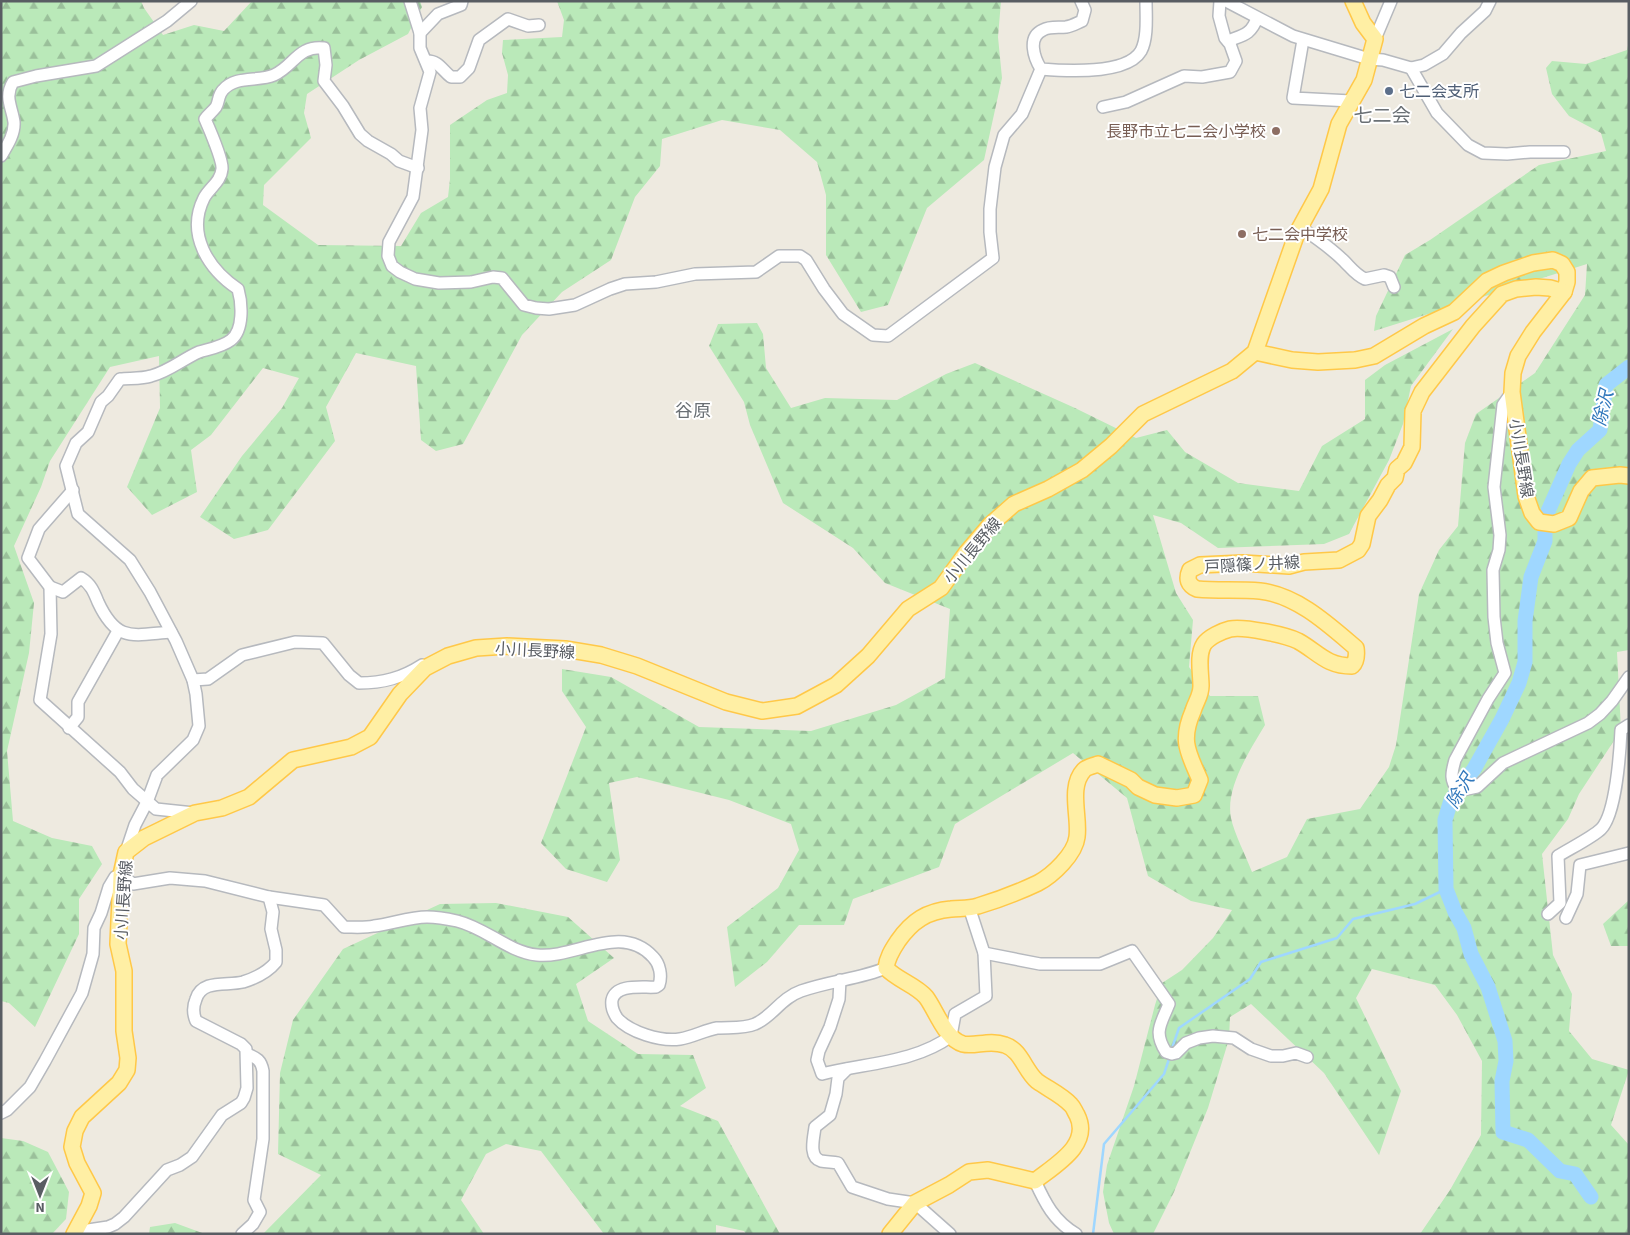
<svg xmlns="http://www.w3.org/2000/svg" width="1630" height="1235" font-family="'Source Sans 3','Noto Sans JP',sans-serif">
  <style>
    .forest { fill: url(#forest-firs) }
    .lines { fill: none; stroke-linecap: round; stroke-linejoin: round }
    .stream { stroke: #9fd7ff; stroke-width: 2.5 }
    .river { stroke: #9fd7ff; stroke-width: 15 }
    .minor-casing { stroke: #b6b9be; stroke-width: 14 }
    .major-casing { stroke: #ffc848; stroke-width: 18 }
    .minor { stroke: #fff; stroke-width: 11 }
    .major { stroke: #ffefa4; stroke-width: 15 }
    .service-dot { fill: #5c6f8a; stroke: #fff; stroke-width: 2 }
    .education-dot { fill: #8d6e63; stroke: #fff; stroke-width: 2 }
    .labels { text-anchor: middle; stroke-width: 4; stroke-linejoin: round; paint-order: stroke }
    .service-label { font-size: 16px; fill: #4e5e75; stroke: #fff; text-anchor: start }
    .education-label { font-size: 16px; fill: #785e54; stroke: #fff; text-anchor: end }
    .street-label { font-size: 16px; fill: #595d63; stroke: #fff }
    .water-label { font-size: 18px; font-style: italic; fill: #3178bc; stroke: #fff }
    .neighbourhood-label { font-size: 18px; fill: #6a7075; stroke: #fff }
    .quarter-label { font-size: 19px; fill: #6a7075; stroke: #fff }
  </style>
  <defs>
    <pattern id="forest-firs" width="22" height="20" patternUnits="userSpaceOnUse" patternTransform="scale(1.25)"><rect width="22" height="20" fill="#bae9b9"/><path d="M5 1l3.5 6h-7zM16 11l3.5 6h-7z" fill="#9ac09a"/></pattern>
  </defs>
  <rect width="100%" height="100%" fill="#eeeae0"/>
  <!-- forest -->
  <g class="forest">
    <path d="M 1,1 L 141,1 L 144,8 L 163,35 L 194,25 L 224,31 L 252,1 L 420,1 L 422,7 L 408,34 L 359,60 L 307,94 L 304,113 L 311,138 L 264,185 L 263,205 L 318,245 L 401,246 L 421,213 L 448,197 L 450,179 L 450,125 L 487,100 L 507,93 L 508,75 L 502,53 L 503,40 L 562,37 L 564,20 L 557,1 L 1001,1 L 998,37 L 1002,78 L 984,160 L 927,208 L 888,305 L 861,312 L 826,255 L 826,195 L 817,162 L 780,130 L 722,120 L 662,139 L 660,166 L 635,197 L 611,260 L 562,292 L 522,335 L 463,444 L 436,451 L 421,440 L 416,366 L 356,353 L 326,407 L 335,441 L 268,530 L 234,539 L 200,517 L 242,456 L 282,408 L 299,378 L 263,368 L 211,435 L 191,450 L 197,492 L 152,515 L 127,487 L 160,408 L 159,356 L 110,367 L 50,461 L 41,487 L 14,546 L 34,603 L 29,653 L 7,751 L 13,821 L 52,838 L 92,846 L 102,864 L 79,899 L 79,934 L 35,1027 L 9,1003 L 1,1001 Z"/>
    <path d="M 1629,41 L 1629,650 L 1617,652 L 1621,730 L 1579,794 L 1568,819 L 1542,854 L 1553,955 L 1572,994 L 1569,1031 L 1592,1059 L 1629,1070 L 1611,1125 L 1629,1145 L 1629,1234 L 1420,1234 L 1450,1190 L 1481,1135 L 1482,1061 L 1457,1015 L 1435,985 L 1372,969 L 1356,998 L 1401,1091 L 1379,1155 L 1324,1073 L 1251,1004 L 1230,1017 L 1229,1039 L 1208,1108 L 1174,1192 L 1153,1234 L 1114,1234 L 1109,1223 L 1103,1192 L 1107,1165 L 1134,1086 L 1155,1005 L 1162,983 L 1182,970 L 1213,938 L 1232,910 L 1191,901 L 1148,876 L 1127,798 L 1073,753 L 955,824 L 939,867 L 853,899 L 844,925 L 799,925 L 767,962 L 735,987 L 727,927 L 778,888 L 799,850 L 791,824 L 729,800 L 637,777 L 609,783 L 620,860 L 607,882 L 566,869 L 541,843 L 586,727 L 562,691 L 562,669 L 611,677 L 699,727 L 811,731 L 896,705 L 945,678 L 950,609 L 885,583 L 853,548 L 783,503 L 750,425 L 744,402 L 709,346 L 718,324 L 757,323 L 763,334 L 766,368 L 791,408 L 825,398 L 897,400 L 946,374 L 975,363 L 1075,408 L 1136,438 L 1167,430 L 1185,452 L 1238,483 L 1299,491 L 1322,446 L 1365,419 L 1365,380 L 1385,365 L 1453,329 L 1411,386 L 1403,424 L 1389,460 L 1349,534 L 1324,544 L 1218,548 L 1181,523 L 1153,515 L 1176,593 L 1193,620 L 1189,667 L 1210,696 L 1258,696 L 1265,725 C 1250,750 1225,788 1231,818 C 1234,833 1246,856 1252,872 L 1287,857 L 1307,819 L 1360,809 L 1389,767 L 1396,745 L 1419,594 L 1439,550 L 1458,526 L 1465,443 L 1476,414 L 1535,373 L 1585,295 L 1587,264 L 1374,331 L 1376,316 L 1405,255 L 1430,240 L 1539,165 L 1606,151 L 1601,133 L 1569,116 L 1552,94 L 1546,68 L 1552,61 L 1586,64 L 1627,50 Z"/>
    <path d="M 1629,900 L 1629,946 L 1611,946 L 1603,924 Z"/>
    <path d="M 496,903 L 568,917 L 614,958 L 576,984 L 588,1021 L 638,1054 L 693,1055 L 706,1088 L 680,1106 L 718,1121 L 780,1234 L 746,1234 L 744,1231 L 716,1225 L 716,1234 L 604,1234 L 541,1151 L 506,1144 L 486,1154 L 461,1200 L 484,1234 L 263,1234 L 321,1175 L 278,1154 L 280,1073 L 293,1020 L 343,949 L 440,904 Z"/>
    <path d="M 1,1138 L 23,1141 L 48,1152 L 69,1192 L 66,1219 L 52,1234 L 1,1234 Z"/>
    <path d="M 175,1223 L 205,1234 L 149,1234 L 150,1227 Z"/>
  </g>
  <g class="lines">
    <!-- stream -->
    <g class="stream">
      <path d="M 1171,1051 L 1179,1028 L 1250,979 L 1261,962 L 1337,938 L 1353,919 L 1415,904 L 1446,889"/>
      <path d="M 1093,1234 L 1104,1144 L 1164,1074 L 1170,1056"/>
    </g>
    <!-- river -->
    <path class="river" d="M 1591,1197 L 1575,1174 L 1560,1171 L 1528,1140 L 1503,1132 L 1502,1081 L 1506,1061 L 1505,1041 L 1488,987 L 1471,954 L 1464,928 L 1455,912 L 1446,889 L 1445,820 L 1451,800 L 1474,769 L 1502,719 L 1519,683 L 1525,662 L 1525,621 L 1531,577 L 1545,541 L 1545,518 L 1569,464 L 1578,450 L 1600,430 L 1606,385 L 1629,367"/>
    <defs>
      <g id="minor">
        <path d="M 410,1 L 420,33 L 420,48 L 430,72 L 420,108 L 422,130 L 413,197 L 389,242 L 388,256 L 392,266 L 400,272 L 415,279 L 439,283 L 471,282 L 493,277 L 502,278 L 524,305 L 536,308 L 549,309 L 575,305 L 610,289 L 625,284 L 656,282 L 695,274 L 756,272 L 779,256 L 800,256 L 806,260 L 824,289 L 843,314 L 873,335 L 888,336 L 993,258 L 990,232 L 990,209 L 995,167 L 1004,135 L 1022,114 L 1041,69"/>
        <path d="M 1081,1 L 1085,10 L 1082,21 C 1077,23 1072,26 1066,27 C 1059,28 1050,26 1043,30 C 1027,37 1034,58 1041,69 C 1064,71 1127,75 1141,51 C 1148,38 1146,16 1146,1"/>
        <path d="M 1226,1 L 1293,36 L 1369,59 L 1383,60 L 1411,68 L 1424,65 L 1443,54 L 1461,33 L 1485,11 L 1490,1"/>
        <path d="M 420,33 L 438,14 L 461,5 L 462,1"/>
        <path d="M 1375,39 L 1391,1"/>
        <path d="M 1303,40 L 1293,98 L 1351,101"/>
        <path d="M 1228,41 C 1243,35 1251,35 1257,18"/>
        <path d="M 426,61 C 438,60 442,70 451,77 L 460,77 L 469,68 L 479,40 L 508,19 L 528,26 L 539,25"/>
        <path d="M 1411,68 L 1437,113 L 1468,145 L 1483,153 L 1507,154 L 1530,152 L 1564,152"/>
        <path d="M 1103,107 L 1126,102 L 1184,76 L 1202,77 L 1230,72 L 1236,61 L 1230,44 L 1225,38 L 1219,16 L 1220,1"/>
        <path d="M 1,156 C 7,146 15,134 14,122 C 12,107 4,97 13,82 L 36,76 L 96,66 L 167,21 L 191,1"/>
        <path d="M 1300,227 C 1315,237 1331,248 1344,261 C 1351,268 1356,275 1365,279 L 1384,275 L 1390,277 L 1394,287"/>
        <path d="M 1512,392 L 1503,405 L 1494,487 L 1500,535 L 1499,550 L 1493,570 L 1494,617 L 1497,643 L 1505,673 L 1488,699 L 1455,760 C 1451,774 1450,780 1458,791 L 1477,787 L 1503,763 L 1588,723 L 1600,714 L 1612,701 L 1629,677"/>
        <path d="M 73,490 L 39,529 L 28,558 L 50,587 L 51,634 L 40,700 L 120,772 L 133,789 L 156,809 L 194,813"/>
        <path d="M 50,587 L 63,592 L 81,578 C 91,584 94,592 98,602 C 117,643 133,635 171,632"/>
        <path d="M 193,680 L 208,679 L 242,655 L 295,642 L 323,643 L 349,675 L 359,683 C 383,683 402,678 422,665"/>
        <path d="M 69,728 L 78,717 L 78,702 L 118,631"/>
        <path d="M 126,852 L 135,825 L 147,802 L 157,775 L 193,740 L 199,726 L 196,694 L 193,680 L 176,641 L 150,592 L 130,560 L 78,514 L 66,466 L 76,443 L 88,432 L 101,402 L 108,396 L 120,379 C 130,378 142,379 151,376 C 168,372 183,359 199,352 C 209,349 222,347 231,340 C 244,330 242,303 238,289 C 208,269 186,234 204,198 C 209,188 221,182 222,169 C 223,161 209,128 205,119 C 208,115 213,111 216,107 C 219,102 218,95 223,90 C 236,75 258,82 274,75 C 294,66 298,45 324,48 L 326,65 L 324,81 L 343,106 L 360,134 L 368,141 L 391,154 L 399,161 L 418,168"/>
        <path d="M 1548,914 L 1560,903 L 1558,856 C 1569,849 1593,837 1601,829 C 1616,814 1620,752 1621,730 L 1629,725"/>
        <path d="M 1566,918 L 1577,894 L 1580,865 L 1629,853"/>
        <path d="M 984,953 L 1040,964 L 1100,964 L 1132,951 L 1169,1004 C 1161,1024 1153,1032 1166,1052 L 1172,1054 L 1176,1053 L 1186,1043 L 1199,1038 L 1213,1036 L 1234,1038 L 1251,1049 L 1271,1056 L 1283,1056 L 1296,1053 L 1307,1057"/>
        <path d="M 840,980 L 839,999 L 830,1027 L 819,1051 L 817,1060 L 822,1074 C 864,1063 915,1063 951,1036 L 955,1014 L 986,996 L 984,953 L 969,907"/>
        <path d="M 847,1069 L 838,1078 L 836,1094 L 830,1115 L 815,1127 C 814,1137 808,1157 821,1161 C 827,1162 833,1162 838,1163 L 852,1187 L 888,1199 L 915,1203 L 950,1234"/>
        <path d="M 1,1113 L 7,1110 L 30,1087 L 45,1061 L 82,993 L 93,954 L 94,928 L 101,913 L 109,887 L 115,877 L 121,875 L 133,884 L 170,878 L 205,881 L 269,897 L 324,905 L 344,927 C 354,927 365,928 374,926 C 391,924 410,917 427,917 C 437,917 448,919 457,921 C 486,928 508,952 537,955 C 575,959 621,922 653,957 C 660,964 662,976 659,985 L 656,987 C 643,988 616,983 612,1000 C 611,1007 613,1012 617,1018 C 629,1032 661,1042 680,1039 C 693,1037 705,1030 717,1028 C 729,1027 744,1029 755,1024 C 772,1017 781,998 801,991 C 829,981 859,979 886,968"/>
        <path d="M 1035,1181 C 1045,1203 1054,1221 1076,1234"/>
        <path d="M 75,1232 L 108,1227 L 115,1224 L 124,1217 L 167,1170 L 180,1165 L 192,1157 L 222,1115 L 241,1103 L 244,1098 L 247,1088 L 246,1049 L 241,1044 L 196,1021 C 193,1014 193,1006 196,999 C 202,979 227,986 243,982 C 256,978 267,973 276,962 L 276,950 L 271,929 L 273,912 L 269,897"/>
        <path d="M 242,1234 L 253,1224 L 260,1212 L 254,1200 L 263,1139 L 263,1071 C 261,1060 257,1058 247,1054"/>
      </g>
      <g id="major">
        <path d="M 1255,352 L 1292,360 L 1318,362 L 1355,360 L 1374,356 L 1424,326 L 1454,312 L 1487,281 L 1504,273 L 1533,263 L 1553,260 L 1562,264 L 1567,272 L 1567,282 L 1564,292 L 1533,332 L 1518,356 L 1513,373 L 1512,392 L 1526,496 L 1532,513 L 1539,522 L 1554,524 L 1569,518 L 1581,491 L 1592,478 L 1620,475 L 1629,476"/>
        <path d="M 74,1234 L 89,1206 L 93,1193 L 77,1163 L 72,1147 L 75,1131 L 82,1117 L 119,1083 L 127,1070 L 128,1058 L 124,1031 L 124,971 L 118,944 L 121,875 L 126,852 L 144,838 L 195,813 L 222,808 L 249,797 L 293,760 L 351,747 L 370,737 L 400,694 L 425,668 L 448,656 L 476,648 L 507,646 L 565,649 L 601,655 L 637,666 L 726,702 L 762,711 L 797,706 L 836,685 L 868,656 L 908,609 L 941,588 L 967,552 L 990,525 L 1014,504 L 1048,489 L 1082,470 L 1111,446 L 1143,414 L 1232,371 L 1255,352 L 1297,233 L 1321,189 L 1339,124 L 1364,80 L 1375,39 L 1363,23 L 1353,1"/>
        <path d="M 890,1234 L 915,1203 L 949,1185 L 969,1172 L 988,1170 L 1035,1181 C 1055,1165 1092,1145 1077,1115 C 1075,1112 1074,1108 1071,1105 C 1062,1095 1048,1089 1037,1081 C 1025,1071 1021,1050 1005,1045 C 989,1039 975,1047 963,1044 C 945,1039 936,1010 926,997 C 916,985 897,980 886,968 C 887,958 892,950 898,941 C 912,921 927,911 951,909 C 960,908 969,909 978,906 C 998,900 1019,892 1038,883 C 1053,875 1075,854 1077,837 C 1080,817 1068,787 1084,770 C 1087,767 1093,766 1098,764 L 1131,780 L 1138,787 L 1155,795 L 1177,798 L 1194,795 L 1200,780 C 1188,752 1180,741 1193,711 C 1196,701 1201,696 1201,686 C 1201,673 1197,655 1204,644 C 1209,637 1222,631 1230,629 C 1243,626 1286,635 1298,641 C 1318,652 1326,666 1352,666 C 1357,661 1357,655 1356,648 C 1329,625 1297,595 1260,591 C 1239,589 1218,591 1197,589 C 1188,585 1186,579 1190,570 L 1200,565 L 1243,563 L 1289,566 L 1304,562 L 1339,560 L 1358,550 L 1362,544 L 1368,516 L 1380,500 L 1388,485 L 1395,478 L 1397,469 L 1404,463 L 1412,447 L 1413,411 L 1422,392 L 1473,326 L 1502,294 L 1516,289 L 1536,287 L 1550,288 L 1564,292"/>
      </g>
    </defs>
    <!-- minor casing -->
    <use href="#minor" class="minor-casing"/>
    <!-- major casing -->
    <use href="#major" class="major-casing"/>
    <!-- minor -->
    <use href="#minor" class="minor"/>
    <!-- major -->
    <use href="#major" class="major"/>
  </g>
  <!-- markers -->
  <circle class="service-dot" cx="1389" cy="91" r="5"/>
  <g class="education-dot">
    <circle cx="1276" cy="131" r="5"/>
    <circle cx="1242" cy="234" r="5"/>
  </g>
  <g class="labels">
    <!-- service labels -->
    <g class="service-label">
      <text x="1399" y="97">七二会支所</text>
    </g>
    <!-- education labels -->
    <g class="education-label">
      <text x="1266" y="137">長野市立七二会小学校</text>
      <text x="1252" y="240" text-anchor="start">七二会中学校</text>
    </g>
    <!-- street labels -->
    <g class="street-label">
      <text transform="translate(1522 458) rotate(81)" y="6">小川長野線</text>
      <text transform="translate(972 550) rotate(-50)" y="6">小川長野線</text>
      <text transform="translate(1252 564) rotate(-3)" y="6">戸隠篠ノ井線</text>
      <text transform="translate(535 650) rotate(3)" y="6">小川長野線</text>
      <text transform="translate(123 900) rotate(-86)" y="6">小川長野線</text>
    </g>
    <!-- water labels -->
    <g class="water-label">
      <text transform="translate(1603 408) rotate(-76)" y="6">除沢</text>
      <text transform="translate(1460 791) rotate(-59)" y="6">除沢</text>
    </g>
    <!-- neighbourhood labels -->
    <g class="neighbourhood-label">
      <text x="693" y="417">谷原</text>
    </g>
    <!-- quarter labels -->
    <g class="quarter-label">
      <text x="1382" y="122">七二会</text>
    </g>
  </g>
  <!-- border -->
  <rect width="1630" height="1235" fill="none" stroke="#595d63" stroke-width="5"/>
  <!-- north arrow -->
  <g transform="translate(40 1195) rotate(180)" stroke="#ffffff" stroke-width="4" paint-order="stroke">
  <path d="M0-4L9 19L0 12L-9 19Z" fill="#595d63"/>
  <text y="-8" font-size="14" font-weight="bold" text-anchor="middle" fill="#595d63">N</text>
  </g>
</svg>
